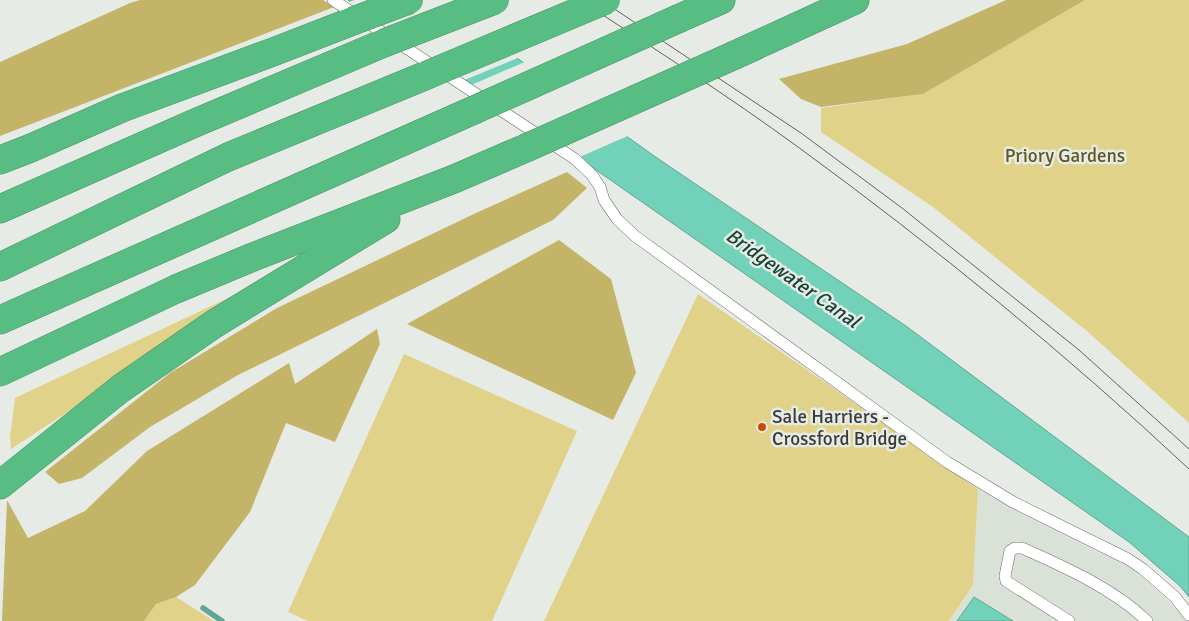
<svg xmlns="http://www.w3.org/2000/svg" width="1189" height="621" font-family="Signika,sans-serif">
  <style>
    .built { fill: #dae2d7 }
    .green { fill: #e0d288 }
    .forest { fill: #c3b468 }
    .water { fill: #72d2b9; stroke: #61a593 }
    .pier { fill: #e7ebe6 }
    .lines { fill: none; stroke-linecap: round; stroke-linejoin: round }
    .stream { stroke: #61a593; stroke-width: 5.5 }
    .lane-casing { stroke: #6c6f6b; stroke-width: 12 }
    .highway-casing { stroke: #4d9069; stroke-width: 29 }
    .lane { stroke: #fff; stroke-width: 11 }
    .highway { stroke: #57bd83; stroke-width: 28 }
    .tram { stroke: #616360; stroke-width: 1 }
    .highway-bridge-casing { stroke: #4d9069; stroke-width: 29; stroke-linecap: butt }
    .highway-bridge { stroke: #57bd83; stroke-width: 28 }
    .poi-dot { fill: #ce4a00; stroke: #e7ebe6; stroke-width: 2 }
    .labels { text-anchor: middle; stroke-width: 5; stroke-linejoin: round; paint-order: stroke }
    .park-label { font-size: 19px; fill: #61561d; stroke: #e7ebe6 }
    .poi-label { font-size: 19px; fill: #3a3b39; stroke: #e7ebe6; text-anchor: start }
    .water-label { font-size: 20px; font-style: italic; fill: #184339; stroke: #e7ebe6 }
  </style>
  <rect width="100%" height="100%" fill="#e7ebe6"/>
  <!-- built -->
  <path class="built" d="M 978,489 L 1086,546 L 1131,567 L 1160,593 L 1188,621 L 949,621 L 973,585 Z"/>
  <!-- green -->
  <g class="green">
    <path d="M 1085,0 L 1189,0 L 1189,423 L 1088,332 L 933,207 L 821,132 L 821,108 L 923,94 Z"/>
    <path d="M 275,276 L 11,449 L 10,437 L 15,398 Z"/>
    <path d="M 698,294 L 978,489 L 973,585 L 949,621 L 544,621 Z"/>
    <path d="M 404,354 L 577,431 L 492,621 L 308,621 L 288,612 Z"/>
    <path d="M 176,597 L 214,621 L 144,621 L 156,604 Z"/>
  </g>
  <!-- forest -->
  <g class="forest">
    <path d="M 140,0 L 323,0 L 334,7 L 0,136 L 0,62 L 130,3 Z"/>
    <path d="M 1006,0 L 1085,0 L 923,94 L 821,107 L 801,99 L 779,79 L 907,44 Z"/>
    <path d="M 567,172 L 587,188 L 553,220 L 238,375 L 150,427 L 82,478 L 59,484 L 45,472 L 170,373 L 277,308 L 476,213 Z"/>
    <path d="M 559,240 L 611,279 L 636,373 L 613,420 L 407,324 Z"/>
    <path d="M 377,329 L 380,344 L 335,442 L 286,423 L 250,512 L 195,585 L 176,597 L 156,604 L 144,621 L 2,621 L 7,500 L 28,538 L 85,511 L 147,451 L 289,363 L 295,384 Z"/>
  </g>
  <!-- water -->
  <g class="water">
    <path d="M 348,0 L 436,0 L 657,158 L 906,326 L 1189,537 L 1189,597 L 1180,586 L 1129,542 L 589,165 Z"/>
    <path d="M 974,597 L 1013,621 L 957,621 Z"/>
  </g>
  <!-- pier -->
  <g class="pier">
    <path d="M 354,0 L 441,0 L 520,57 L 462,81 L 347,3 Z"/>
    <path d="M 527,61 L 630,135 L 575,159 L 469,86 Z"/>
  </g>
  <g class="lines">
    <!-- stream -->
    <path class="stream" d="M 203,608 L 222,621"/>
    <defs>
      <g id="lane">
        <path d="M 333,0 L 575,159 L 592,175 L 600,187 L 604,200 L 617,219 L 635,236 L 947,462 L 1013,502 L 1128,559 L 1143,569 L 1175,597 L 1189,615"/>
        <path d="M 1069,621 L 1006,581 L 1005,576 L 1010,551 L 1015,548 L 1022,548 C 1065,567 1114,589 1147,621"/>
      </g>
      <g id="highway">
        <path d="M 680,18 L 721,0"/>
        <path d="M 735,55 L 855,0"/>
        <path d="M 0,160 L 31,148 L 122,108 L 273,52 L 353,21"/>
        <path d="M 0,209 L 195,123 L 384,43"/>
        <path d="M 0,267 L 228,157 L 427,75"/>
        <path d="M 0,320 L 474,110"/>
        <path d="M 0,372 L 176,289 L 253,257 L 454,179 L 526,148"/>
        <path d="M 0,485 L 120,389 L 214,324 L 386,219"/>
      </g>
    </defs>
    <!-- lane casing -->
    <use href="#lane" class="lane-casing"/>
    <!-- highway casing -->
    <use href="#highway" class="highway-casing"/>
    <!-- lane -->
    <use href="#lane" class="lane"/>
    <!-- highway -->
    <use href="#highway" class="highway"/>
    <!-- tram -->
    <g class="tram">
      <path d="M 580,0 C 653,48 727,95 798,147 C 935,247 1066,354 1189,469"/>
      <path d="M 601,0 L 801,133 L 902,208 L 1079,350 L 1189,449"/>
    </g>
    <defs>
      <g id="highway-bridge">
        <path d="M 353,21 L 409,0"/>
        <path d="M 384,43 L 495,0"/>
        <path d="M 427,75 L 606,0"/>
        <path d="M 474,110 L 680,18"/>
        <path d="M 526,148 L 735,55"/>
      </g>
    </defs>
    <!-- highway-bridge casing -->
    <use href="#highway-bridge" class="highway-bridge-casing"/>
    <!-- highway-bridge -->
    <use href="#highway-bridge" class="highway-bridge"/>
  </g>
  <!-- markers -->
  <circle class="poi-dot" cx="762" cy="427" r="5"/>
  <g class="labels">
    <!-- park labels -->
    <g class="park-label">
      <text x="1065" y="162">Priory Gardens</text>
    </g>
    <!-- poi labels -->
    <g class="poi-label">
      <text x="772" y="423">Sale Harriers -<tspan x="772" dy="22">Crossford Bridge</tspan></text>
    </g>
    <!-- water labels -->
    <g class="water-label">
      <text transform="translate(793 278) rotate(35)" y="7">Bridgewater Canal</text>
    </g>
  </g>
</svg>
